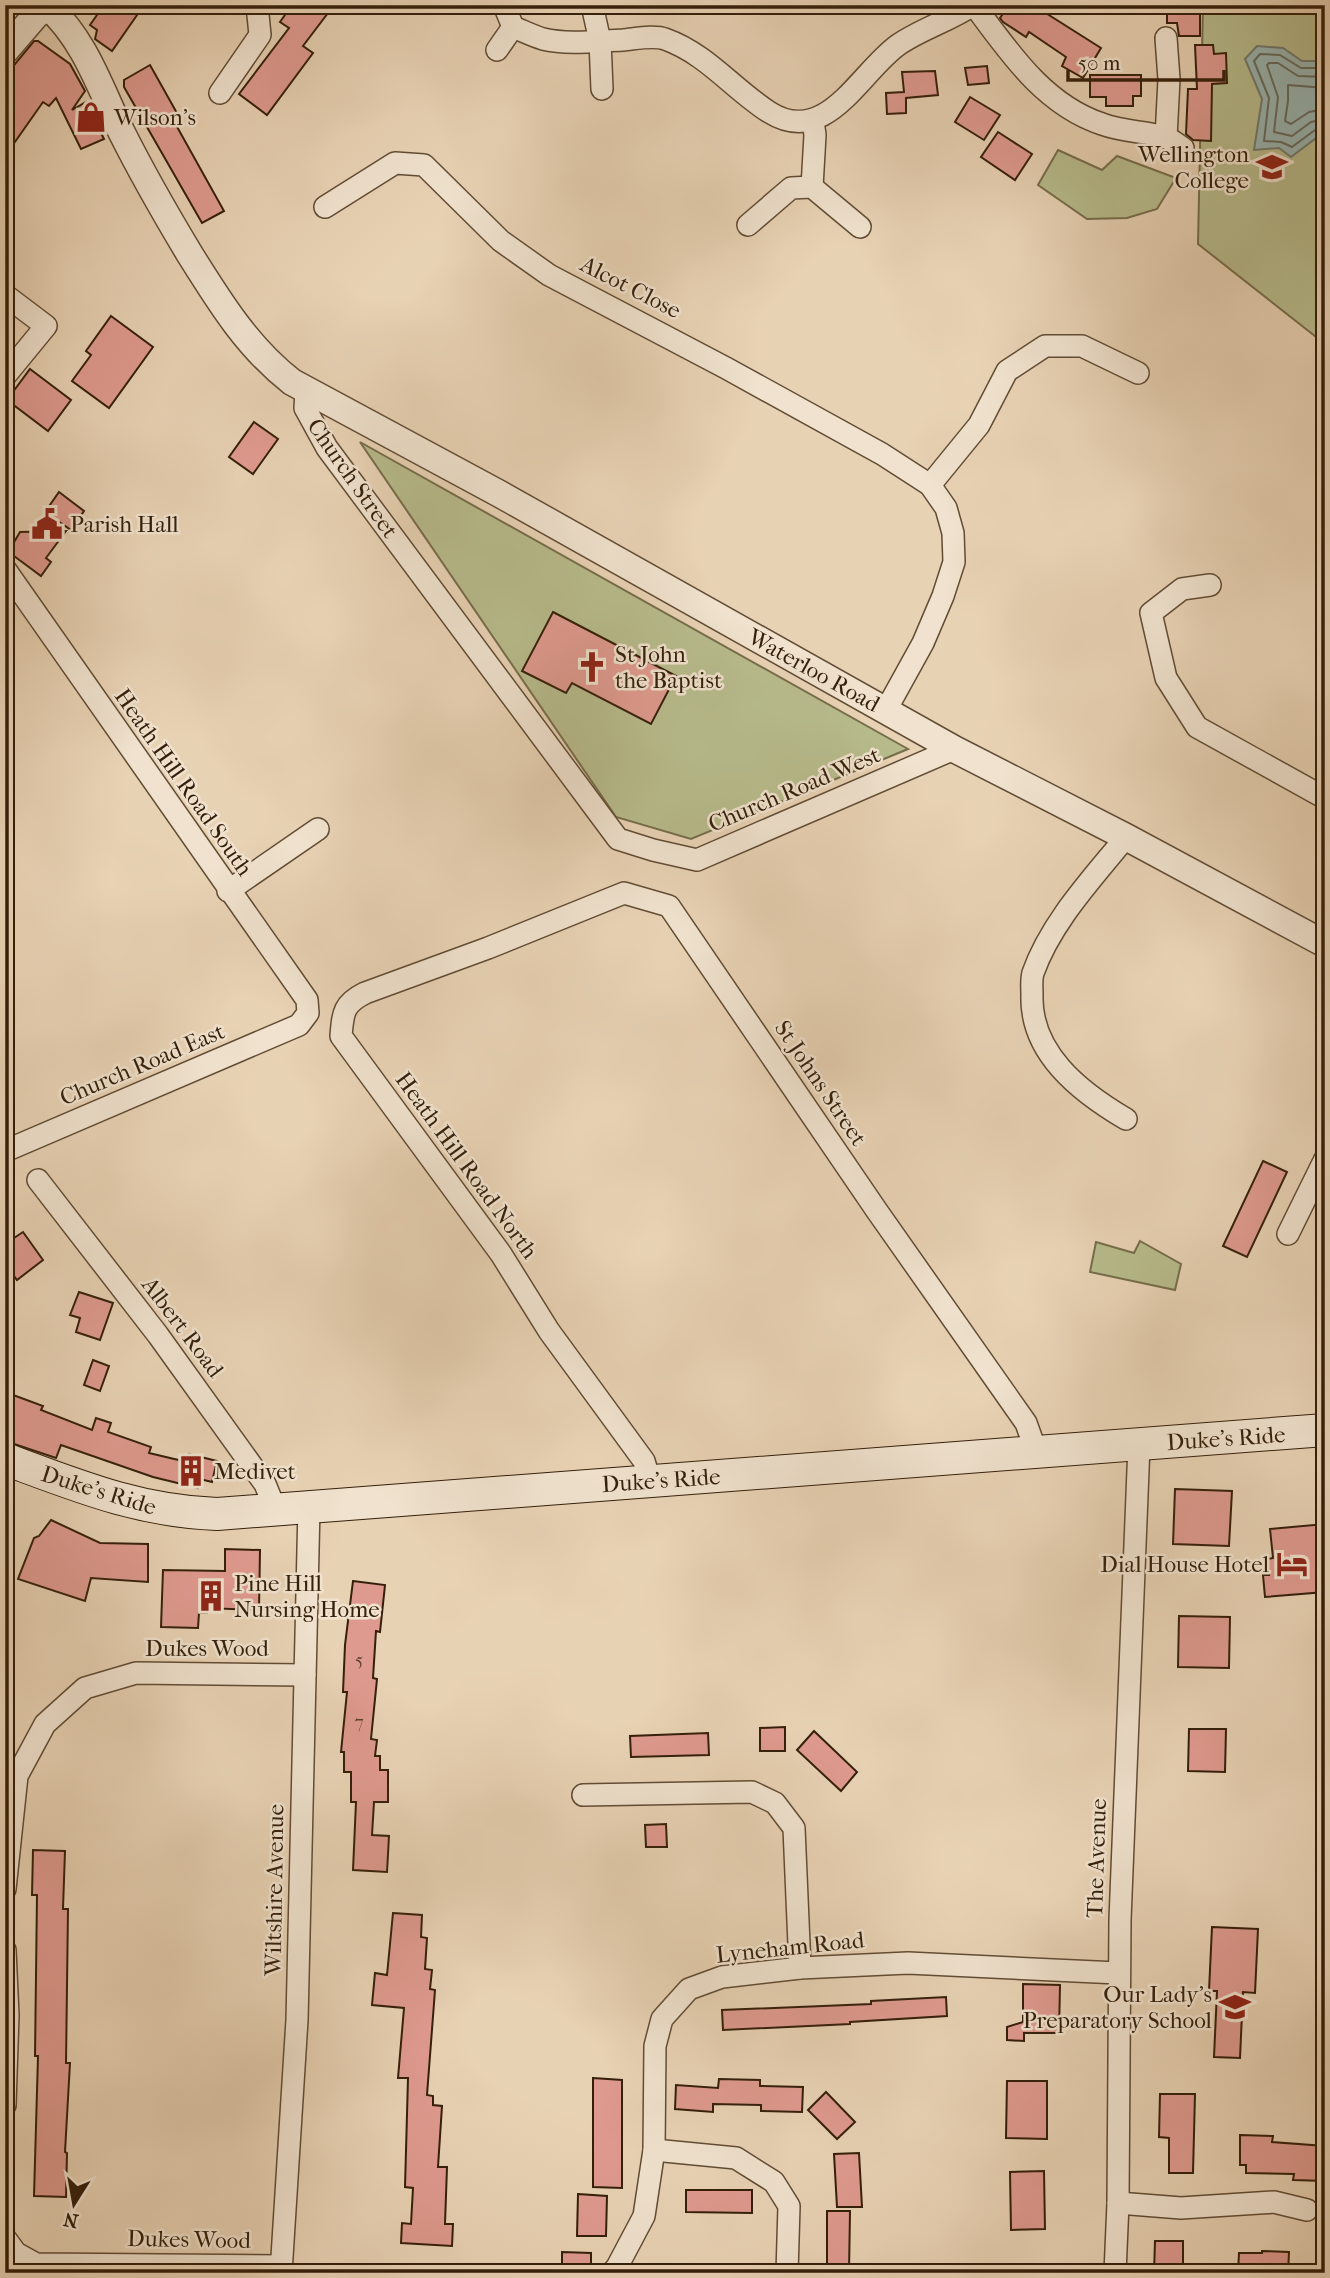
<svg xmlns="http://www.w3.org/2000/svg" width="1330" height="2278" font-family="'IM FELL French Canon',serif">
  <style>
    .green { fill: #b7bb8c; stroke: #766d4b; stroke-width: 2 }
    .water { fill: #98b6b3; stroke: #707a6f; stroke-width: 2 }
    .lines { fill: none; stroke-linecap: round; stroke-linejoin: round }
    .shore { stroke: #666a5e; stroke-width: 2 }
    .building { fill: #df9a8f; stroke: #341f0a; stroke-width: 2 }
    .minor-casing { stroke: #614c34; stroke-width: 24 }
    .tertiary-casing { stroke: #614c34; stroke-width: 29 }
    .secondary-casing { stroke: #341f0a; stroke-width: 34 }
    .minor { stroke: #f0e2ce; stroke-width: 21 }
    .tertiary { stroke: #f0e2ce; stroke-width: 26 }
    .secondary { stroke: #f0e2ce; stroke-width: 32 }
    .labels { text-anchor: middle; stroke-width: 5; stroke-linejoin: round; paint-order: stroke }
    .number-label { font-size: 19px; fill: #5f3e2b }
    .poi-label { font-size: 23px; fill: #341f0a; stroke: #f0e2ce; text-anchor: start }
    .street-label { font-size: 23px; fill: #341f0a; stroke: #f0e2ce }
  </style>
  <rect width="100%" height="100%" fill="#e8d2b4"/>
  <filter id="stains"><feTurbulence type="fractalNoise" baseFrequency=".00286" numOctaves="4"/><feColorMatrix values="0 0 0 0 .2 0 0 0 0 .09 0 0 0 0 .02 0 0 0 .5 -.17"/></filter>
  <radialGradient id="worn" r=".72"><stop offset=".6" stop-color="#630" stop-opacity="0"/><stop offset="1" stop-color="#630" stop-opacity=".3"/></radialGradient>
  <!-- green -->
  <g class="green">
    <path d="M 1203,5 L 1325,5 L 1325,344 L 1198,244 Z"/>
    <path d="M 1058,150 L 1102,170 L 1117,156 L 1176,178 L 1157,209 L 1127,218 L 1087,219 L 1038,185 Z"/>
    <path d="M 360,442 L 908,749 L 691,839 L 616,817 Z"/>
    <path d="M 1140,1241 L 1181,1264 L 1175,1290 L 1090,1272 L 1096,1242 L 1134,1253 Z"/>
  </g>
  <!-- water -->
  <path class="water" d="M 1257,46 L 1283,48 L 1302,61 L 1325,61 L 1325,134 L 1319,136 L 1291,157 L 1279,148 L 1254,150 L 1262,99 L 1245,59 Z"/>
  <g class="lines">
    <!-- shore -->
    <g class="shore">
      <path d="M 1325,68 L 1301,68 L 1280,55 L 1260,54 L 1254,61 L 1269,98 L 1264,141 L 1281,142 L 1292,147 L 1315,130 L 1325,128"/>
      <path d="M 1325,77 L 1298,76 L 1278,63 L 1269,63 L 1267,65 L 1278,97 L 1274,132 L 1292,136 L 1311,122 L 1325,119"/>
      <path d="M 1325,88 L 1288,85 L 1288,101 L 1285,121 L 1291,124 L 1309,112 L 1325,109"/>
    </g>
  </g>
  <!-- building -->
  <g class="building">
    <path d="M 104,5 L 144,5 L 112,51 L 95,39 L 97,30 L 90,25 Z"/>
    <path d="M 292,5 L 334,5 L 303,46 L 313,53 L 267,115 L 239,94 L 289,28 L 280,22 Z"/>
    <path d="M 1009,5 L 1033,5 L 1101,48 L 1083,78 L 1062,66 L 1066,57 L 1029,32 L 1026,37 L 1003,22 L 1000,18 Z"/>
    <path d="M 1167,5 L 1200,5 L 1200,36 L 1179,36 L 1177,23 L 1167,23 Z"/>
    <path d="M 34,41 L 38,41 L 70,64 L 85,91 L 72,110 L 86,102 L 104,139 L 81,149 L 56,98 L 49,106 L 43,102 L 5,156 L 5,76 Z"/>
    <path d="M 1195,45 L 1213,45 L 1214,54 L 1226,53 L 1227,83 L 1212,84 L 1211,141 L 1193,140 L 1186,134 L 1188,89 L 1197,89 Z"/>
    <path d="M 150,65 L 182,122 L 176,125 L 224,211 L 202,223 L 124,87 L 124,80 Z"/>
    <path d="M 987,66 L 989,83 L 968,85 L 965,68 Z"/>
    <path d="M 935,71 L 938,95 L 906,98 L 906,113 L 887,114 L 886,93 L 904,92 L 902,72 Z"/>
    <path d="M 1090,75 L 1141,75 L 1141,96 L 1133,96 L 1133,106 L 1106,106 L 1106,97 L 1090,97 Z"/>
    <path d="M 970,97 L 1000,115 L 984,140 L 955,122 Z"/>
    <path d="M 998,132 L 1032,154 L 1015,180 L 981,157 Z"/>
    <path d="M 111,316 L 153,347 L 109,408 L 72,381 L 91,355 L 86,351 Z"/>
    <path d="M 30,369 L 71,400 L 48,431 L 7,400 Z"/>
    <path d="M 254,422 L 278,439 L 253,474 L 229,457 Z"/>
    <path d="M 59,492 L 84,511 L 71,530 L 45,512 Z"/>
    <path d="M 66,531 L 46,558 L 51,562 L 41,576 L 14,556 L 13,544 L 20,532 Z"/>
    <path d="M 553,612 L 676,676 L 651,724 L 572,683 L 566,693 L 522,671 Z"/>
    <path d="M 1263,1161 L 1287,1172 L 1247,1257 L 1223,1246 Z"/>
    <path d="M 23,1232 L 43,1260 L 17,1280 L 5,1264 L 5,1244 Z"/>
    <path d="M 79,1292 L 113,1303 L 100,1340 L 76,1332 L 80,1318 L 70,1315 Z"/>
    <path d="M 93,1360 L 109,1366 L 100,1391 L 84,1385 Z"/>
    <path d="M 5,1392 L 43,1406 L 41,1410 L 92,1430 L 96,1418 L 111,1423 L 108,1432 L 151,1447 L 149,1453 L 187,1462 L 189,1454 L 217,1461 L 212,1482 L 200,1479 L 198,1488 L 153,1477 L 61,1445 L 56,1458 L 5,1441 Z"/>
    <path d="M 1175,1489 L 1232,1491 L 1229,1546 L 1173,1544 Z"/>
    <path d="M 51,1520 L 100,1543 L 148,1544 L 148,1582 L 91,1578 L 85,1601 L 18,1579 L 34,1538 L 39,1536 Z"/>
    <path d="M 1325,1524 L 1325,1592 L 1265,1597 L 1263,1575 L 1269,1575 L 1267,1559 L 1273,1558 L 1270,1529 Z"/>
    <path d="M 225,1549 L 260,1550 L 259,1610 L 207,1608 L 207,1613 L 199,1613 L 198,1628 L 161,1627 L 163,1570 L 225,1571 Z"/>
    <path d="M 353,1581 L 385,1585 L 380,1632 L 376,1631 L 373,1678 L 377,1679 L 371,1739 L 377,1740 L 375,1756 L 380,1756 L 380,1770 L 388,1770 L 388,1802 L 374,1802 L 372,1835 L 389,1836 L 387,1872 L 353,1870 L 356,1802 L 351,1802 L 351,1772 L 344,1772 L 344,1752 L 341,1752 L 347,1692 L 343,1692 L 345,1645 Z"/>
    <path d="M 1179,1616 L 1230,1617 L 1229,1668 L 1178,1667 Z"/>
    <path d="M 785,1727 L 785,1751 L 760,1751 L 760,1728 Z"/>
    <path d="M 1189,1729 L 1226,1729 L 1225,1772 L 1188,1771 Z"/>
    <path d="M 814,1731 L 857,1772 L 841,1791 L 797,1750 Z"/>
    <path d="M 708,1733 L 709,1755 L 631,1757 L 630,1736 Z"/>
    <path d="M 666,1824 L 667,1847 L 646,1847 L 645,1825 Z"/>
    <path d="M 33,1850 L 65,1851 L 63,1909 L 68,1909 L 66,2063 L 70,2063 L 65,2152 L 67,2153 L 66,2197 L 34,2196 L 38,2056 L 35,2056 L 37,1895 L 32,1895 Z"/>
    <path d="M 393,1913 L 422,1915 L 421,1937 L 427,1938 L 425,1969 L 432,1970 L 430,1989 L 435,1990 L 427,2095 L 433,2096 L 433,2105 L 442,2106 L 438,2167 L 447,2167 L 445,2224 L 453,2224 L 452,2246 L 401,2243 L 402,2223 L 411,2224 L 413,2188 L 405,2187 L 408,2078 L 398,2078 L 404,2008 L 372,2005 L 375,1973 L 387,1975 Z"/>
    <path d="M 1212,1927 L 1258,1929 L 1255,1993 L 1243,1992 L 1240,2058 L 1214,2057 L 1217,1991 L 1209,1991 Z"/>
    <path d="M 1023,1984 L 1060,1985 L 1059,2033 L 1024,2033 L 1024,2041 L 1007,2040 L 1007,2027 L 1023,2022 Z"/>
    <path d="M 946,1997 L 947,2016 L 850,2022 L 850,2024 L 723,2030 L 722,2010 L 871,2004 L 871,2001 Z"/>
    <path d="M 593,2078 L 622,2080 L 622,2188 L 593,2187 Z"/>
    <path d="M 719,2079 L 760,2080 L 760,2086 L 803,2087 L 802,2112 L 761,2111 L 761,2105 L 713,2104 L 713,2112 L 675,2109 L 676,2085 L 718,2088 Z"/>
    <path d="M 1007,2081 L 1047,2081 L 1047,2139 L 1006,2138 Z"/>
    <path d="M 826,2092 L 855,2122 L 837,2139 L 808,2110 Z"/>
    <path d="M 1160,2094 L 1195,2094 L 1193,2173 L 1169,2173 L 1169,2138 L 1159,2137 Z"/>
    <path d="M 1240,2135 L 1273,2136 L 1272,2142 L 1325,2146 L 1325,2181 L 1293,2180 L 1294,2174 L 1246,2173 L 1246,2165 L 1240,2165 Z"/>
    <path d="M 859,2153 L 862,2207 L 837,2207 L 834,2154 Z"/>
    <path d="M 1044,2171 L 1045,2229 L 1011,2230 L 1010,2172 Z"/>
    <path d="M 686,2190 L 752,2190 L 752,2213 L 686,2212 Z"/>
    <path d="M 578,2194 L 607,2196 L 606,2236 L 577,2236 Z"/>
    <path d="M 827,2211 L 850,2211 L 849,2273 L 827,2273 Z"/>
    <path d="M 1155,2241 L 1183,2241 L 1183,2273 L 1154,2273 Z"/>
    <path d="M 1262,2251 L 1289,2252 L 1288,2273 L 1238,2273 L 1239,2253 L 1262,2253 Z"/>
    <path d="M 562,2252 L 591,2253 L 591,2273 L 562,2273 Z"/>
  </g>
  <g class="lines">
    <defs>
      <g id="minor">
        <path d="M 504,5 L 513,27 C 523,31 533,36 543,39 C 568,45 597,41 623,40 C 635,39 654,35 665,39 C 707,54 733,89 769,112 C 826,148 859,73 898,45 C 921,29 949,21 973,5"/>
        <path d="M 592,5 L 600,41 L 602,89"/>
        <path d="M 974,5 C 1009,52 1044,105 1102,124 C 1123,132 1144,131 1165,137 C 1171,139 1178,145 1183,148"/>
        <path d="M 497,50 L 513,27"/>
        <path d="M 220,93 L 260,35 L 257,5"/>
        <path d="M 1166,138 L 1169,79 L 1166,38"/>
        <path d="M 812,187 L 815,135 L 813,121"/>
        <path d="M 325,207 L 395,163 L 424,165 L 501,241 L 549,275 L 726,368 L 882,454 L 930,485 L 946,508 L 953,533 L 954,562 L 943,596 L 923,643 L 886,710"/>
        <path d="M 748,225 L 791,188 L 812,187 L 860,227"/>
        <path d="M 5,295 L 46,326 L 5,376"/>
        <path d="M 306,391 L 305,408 L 327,448 L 618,839 L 653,850 L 697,860 L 954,749"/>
        <path d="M 930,485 L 979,425 L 1007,371 L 1045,346 L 1082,346 L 1138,373"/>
        <path d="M 5,569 L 307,1000 L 308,1013 L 299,1025 L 5,1151"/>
        <path d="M 1210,585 L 1182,589 L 1151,613 L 1166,678 L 1197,727 L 1325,798"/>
        <path d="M 1126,837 C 1092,879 1051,922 1033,973 C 1031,980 1032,988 1032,995 C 1030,1053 1080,1092 1126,1119"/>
        <path d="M 228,891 L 318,829"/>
        <path d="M 38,1180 L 158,1335 L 265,1484 L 276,1511"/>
        <path d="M 1288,1234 L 1325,1159"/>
        <path d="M 650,1481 L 644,1461 L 549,1331 L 501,1254 L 341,1036 C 343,1013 343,1004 365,993 L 488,948 L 624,893 L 669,906 L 877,1211 L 1026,1423 L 1036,1451"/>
        <path d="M 583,1795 L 752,1792 L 775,1803 L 794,1828 L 800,1968"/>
        <path d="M 5,1889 L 17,1776 L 45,1724 L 85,1688 L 136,1673 L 305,1675"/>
        <path d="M 5,1950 L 8,2015 L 5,2105"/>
        <path d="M 654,2150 L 736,2158 L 774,2182 L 789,2206 L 787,2273"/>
        <path d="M 1118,2203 L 1181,2208 L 1274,2202 L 1307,2210"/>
        <path d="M 5,2238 L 16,2253 L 36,2264 L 281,2266"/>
        <path d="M 281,2273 L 297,2020 L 309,1507"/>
        <path d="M 612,2273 L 617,2267 L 644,2216 L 654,2150 L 655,2046 L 662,2019 L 689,1989 L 722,1977 L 800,1968 L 908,1963 L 1118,1973"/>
        <path d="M 1115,2273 L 1118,2203 L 1120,1920 L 1139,1445"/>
      </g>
      <g id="tertiary">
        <path d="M 48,7 C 84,38 101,90 121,131 C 142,173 165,213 189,253 C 219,301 247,347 292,382 L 498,493 L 954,749 L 1126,837 L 1325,944"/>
        <path d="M 5,51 L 36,15 L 48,7"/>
      </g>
      <path id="secondary" d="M 5,1459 C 78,1486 138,1511 217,1514 L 1325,1430"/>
    </defs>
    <!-- minor casing -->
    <use href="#minor" class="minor-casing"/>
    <!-- tertiary casing -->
    <use href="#tertiary" class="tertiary-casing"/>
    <!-- secondary casing -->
    <use href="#secondary" class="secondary-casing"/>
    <!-- minor -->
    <use href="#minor" class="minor"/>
    <!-- tertiary -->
    <use href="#tertiary" class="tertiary"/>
    <!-- secondary -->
    <use href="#secondary" class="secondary"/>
  </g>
  <!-- icons -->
  <defs>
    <symbol id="shop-bare" viewBox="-9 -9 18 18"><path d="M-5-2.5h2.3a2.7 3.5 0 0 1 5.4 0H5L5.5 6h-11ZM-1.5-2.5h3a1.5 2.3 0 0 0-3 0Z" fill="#8f2418" stroke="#f0e2ce" stroke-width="2.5" paint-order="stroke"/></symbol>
    <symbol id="school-bare" viewBox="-9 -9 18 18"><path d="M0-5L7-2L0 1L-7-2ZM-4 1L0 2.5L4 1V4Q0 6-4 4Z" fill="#8f2418" stroke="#f0e2ce" stroke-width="2.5" paint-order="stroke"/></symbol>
    <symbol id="civic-bare" viewBox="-9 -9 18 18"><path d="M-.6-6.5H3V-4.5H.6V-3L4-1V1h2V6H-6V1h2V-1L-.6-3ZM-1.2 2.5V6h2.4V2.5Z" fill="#8f2418" stroke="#f0e2ce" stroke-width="2.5" paint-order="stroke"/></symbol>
    <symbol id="church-bare" viewBox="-9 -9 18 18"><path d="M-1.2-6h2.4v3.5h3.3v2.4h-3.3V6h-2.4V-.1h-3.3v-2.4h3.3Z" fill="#8f2418" stroke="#f0e2ce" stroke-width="2.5" paint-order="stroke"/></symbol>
    <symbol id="building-bare" viewBox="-9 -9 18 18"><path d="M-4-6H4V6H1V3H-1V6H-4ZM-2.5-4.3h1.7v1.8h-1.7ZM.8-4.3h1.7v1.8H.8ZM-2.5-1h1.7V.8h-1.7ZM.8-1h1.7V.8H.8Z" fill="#8f2418" stroke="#f0e2ce" stroke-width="2.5" paint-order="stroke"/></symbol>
    <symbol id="hotel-bare" viewBox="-9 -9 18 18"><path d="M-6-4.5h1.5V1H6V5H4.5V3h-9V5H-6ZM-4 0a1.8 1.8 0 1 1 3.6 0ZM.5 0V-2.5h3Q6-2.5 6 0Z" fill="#8f2418" stroke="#f0e2ce" stroke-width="2.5" paint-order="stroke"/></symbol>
  </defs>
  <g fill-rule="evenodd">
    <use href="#shop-bare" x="69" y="95" width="44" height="44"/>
    <use href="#school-bare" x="1250" y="145" width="44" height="44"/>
    <use href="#civic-bare" x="25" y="502" width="44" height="44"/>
    <use href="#church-bare" x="570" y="645" width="44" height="44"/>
    <use href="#building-bare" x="169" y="1449" width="44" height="44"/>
    <use href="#hotel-bare" x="1270" y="1542" width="44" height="44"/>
    <use href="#building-bare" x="189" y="1574" width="44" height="44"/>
    <use href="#school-bare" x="1213" y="1985" width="44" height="44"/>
  </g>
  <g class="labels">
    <!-- number labels -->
    <g class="number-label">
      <text x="359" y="1666">5</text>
      <text x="359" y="1728">7</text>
    </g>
    <!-- poi labels -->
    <g class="poi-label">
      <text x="114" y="125">Wilson's</text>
      <text x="1249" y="162" text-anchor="end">Wellington<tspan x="1249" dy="26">College</tspan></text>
      <text x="70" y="532">Parish Hall</text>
      <text x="615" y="662">St John<tspan x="615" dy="26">the Baptist</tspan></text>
      <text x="214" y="1479">Medivet</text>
      <text x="1269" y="1572" text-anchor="end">Dial House Hotel</text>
      <text x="234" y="1591">Pine Hill<tspan x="234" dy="26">Nursing Home</tspan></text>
      <text x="1212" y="2002" text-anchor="end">Our Lady's<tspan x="1212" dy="26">Preparatory School</tspan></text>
    </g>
    <!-- street labels -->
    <g class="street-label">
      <text transform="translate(631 287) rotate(27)" y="8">Alcot Close</text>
      <text transform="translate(353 478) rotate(55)" y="8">Church Street</text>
      <text transform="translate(814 670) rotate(29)" y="8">Waterloo Road</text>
      <text transform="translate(184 782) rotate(55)" y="8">Heath Hill Road South</text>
      <text transform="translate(794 789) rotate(-23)" y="8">Church Road West</text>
      <text transform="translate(142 1064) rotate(-23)" y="8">Church Road East</text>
      <text transform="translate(821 1083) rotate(56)" y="8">St Johns Street</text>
      <text transform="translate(467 1165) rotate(54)" y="8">Heath Hill Road North</text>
      <text transform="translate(183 1327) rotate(53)" y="8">Albert Road</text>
      <text transform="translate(1226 1438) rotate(-4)" y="8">Duke's Ride</text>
      <text transform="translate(661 1480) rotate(-4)" y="8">Duke's Ride</text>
      <text transform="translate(99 1490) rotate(17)" y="8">Duke's Ride</text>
      <text x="207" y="1656">Dukes Wood</text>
      <text transform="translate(1096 1858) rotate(-88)" y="8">The Avenue</text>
      <text transform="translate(274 1890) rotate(-89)" y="8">Wiltshire Avenue</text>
      <text transform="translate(790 1947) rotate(-6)" y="8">Lyneham Road</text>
      <text transform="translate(189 2239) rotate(1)" y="8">Dukes Wood</text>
    </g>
  </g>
  <!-- margin -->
  <rect width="1330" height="2278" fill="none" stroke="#e8d2b4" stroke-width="28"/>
  <rect x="7" y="7" width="1316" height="2264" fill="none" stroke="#341f0a" stroke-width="3.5"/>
  <rect x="14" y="14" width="1302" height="2250" fill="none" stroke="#341f0a" stroke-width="2"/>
  <!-- north arrow -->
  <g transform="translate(74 2204) rotate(191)" stroke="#f0e2ce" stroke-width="5" paint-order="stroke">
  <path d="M0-5L12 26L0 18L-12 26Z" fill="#341f0a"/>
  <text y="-10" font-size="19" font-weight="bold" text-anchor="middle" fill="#341f0a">N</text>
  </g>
  <!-- scale -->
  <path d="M1068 70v10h156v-10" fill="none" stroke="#341f0a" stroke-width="3.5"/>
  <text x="1078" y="70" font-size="21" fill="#341f0a" stroke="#f0e2ce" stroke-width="5" paint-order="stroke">50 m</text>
  <rect width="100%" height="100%" filter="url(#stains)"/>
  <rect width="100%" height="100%" fill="url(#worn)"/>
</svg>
